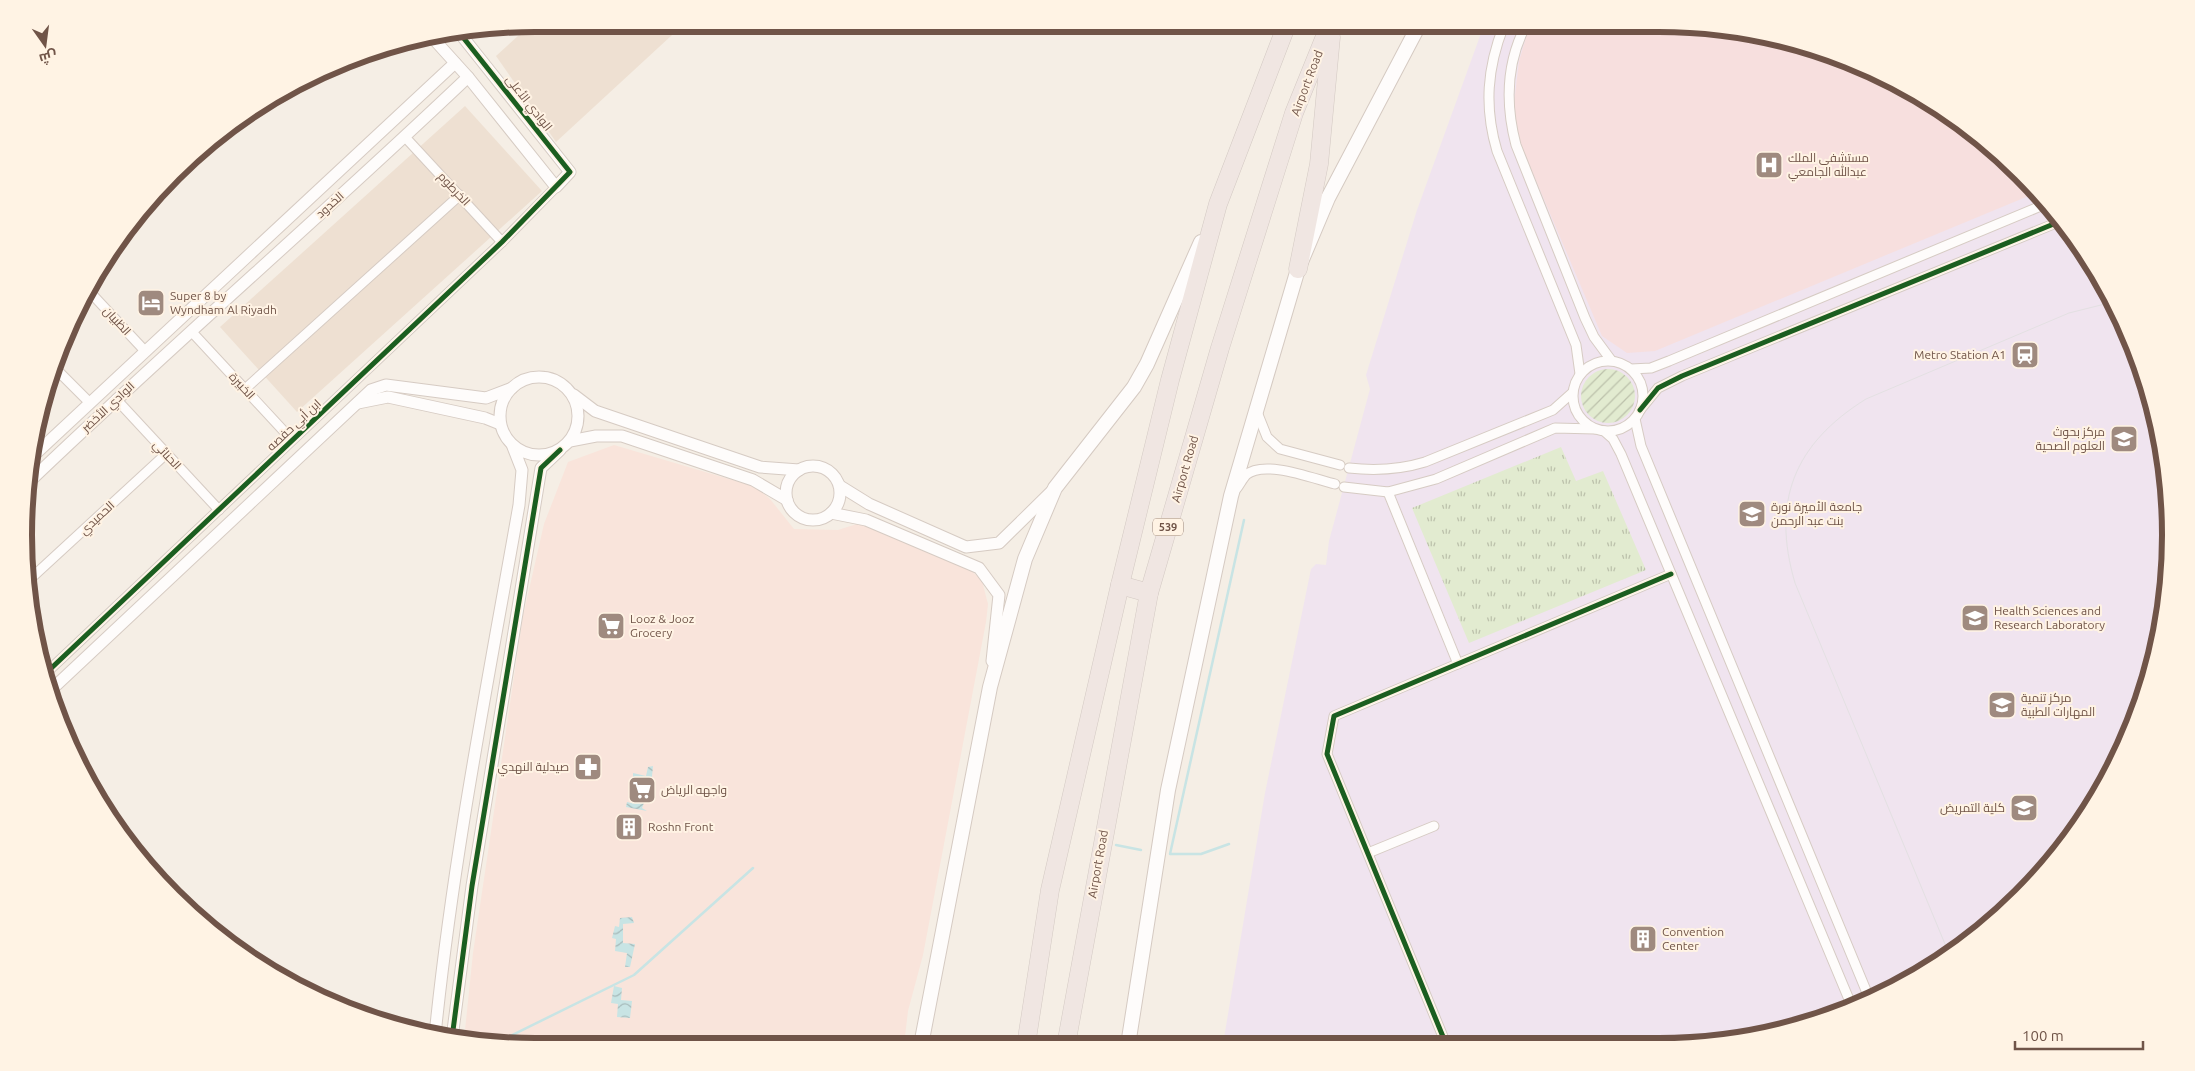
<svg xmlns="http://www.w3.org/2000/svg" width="2195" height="1071" font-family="Ubuntu,Cairo,sans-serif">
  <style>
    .residential { fill: #eee0d2 }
    .commercial { fill: #f9e4db }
    .education { fill: #f0e4ef }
    .medical { fill: #f7dfde }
    .grass { fill: url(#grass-tufts) }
    .garden { fill: url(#garden-furrows) }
    .water { fill: url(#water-waves) }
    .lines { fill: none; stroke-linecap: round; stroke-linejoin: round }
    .stream { stroke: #c8e4e4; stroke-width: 2.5 }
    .minor-casing { stroke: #d6cbc3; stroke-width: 11 }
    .tertiary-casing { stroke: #d6cbc3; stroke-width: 13 }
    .secondary-casing { stroke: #d5cac2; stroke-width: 16 }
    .motorway-casing { stroke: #d3c9c3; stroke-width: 19 }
    .minor { stroke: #fefcfb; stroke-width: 9 }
    .tertiary { stroke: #fefcfb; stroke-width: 11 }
    .secondary { stroke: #fefcfb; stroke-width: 14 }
    .motorway { stroke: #f0e6e2; stroke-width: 18 }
    .tram { stroke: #e3e0e2; stroke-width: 1 }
    .cycleway-casing { stroke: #fff3e4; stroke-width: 8 }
    .cycleway { stroke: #1b5e20; stroke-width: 5 }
    .labels { text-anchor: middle; stroke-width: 4; stroke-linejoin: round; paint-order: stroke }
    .shield { fill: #fff3e4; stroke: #9b8477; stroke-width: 1 }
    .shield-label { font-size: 11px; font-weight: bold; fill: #705448 }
    .street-label { font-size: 12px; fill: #705448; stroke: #fff3e4 }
    .poi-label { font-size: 12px; fill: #705448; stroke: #fff3e4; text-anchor: start }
    .rim { fill: none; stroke: #705448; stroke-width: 6 }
  </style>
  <defs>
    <pattern id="grass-tufts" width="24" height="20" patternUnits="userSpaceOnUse" patternTransform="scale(1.25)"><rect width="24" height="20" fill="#e2ebd0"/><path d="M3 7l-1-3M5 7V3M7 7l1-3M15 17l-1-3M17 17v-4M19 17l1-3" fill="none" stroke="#bcc1ab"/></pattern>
    <pattern id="garden-furrows" width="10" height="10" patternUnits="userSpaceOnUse" patternTransform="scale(1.25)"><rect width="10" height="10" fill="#e2ebd0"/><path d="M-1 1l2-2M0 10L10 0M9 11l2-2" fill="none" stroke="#bcc1ab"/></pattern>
    <pattern id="water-waves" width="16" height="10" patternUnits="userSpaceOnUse" patternTransform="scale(1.25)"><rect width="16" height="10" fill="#c8e4e4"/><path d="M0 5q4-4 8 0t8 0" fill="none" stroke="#a7bbbb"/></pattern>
  </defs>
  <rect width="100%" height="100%" fill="#f5eee5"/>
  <!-- residential -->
  <g class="residential">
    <path d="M 531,24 L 684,24 L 556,142 L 496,56 Z"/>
    <path d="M 465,106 L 542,191 L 297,412 L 220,327 Z"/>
  </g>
  <!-- commercial -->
  <path class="commercial" d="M 614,445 L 756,487 L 770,499 L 794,529 L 838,530 L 863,522 L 970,569 L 982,581 L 988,604 L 986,622 L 923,955 L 908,1011 L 904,1045 L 502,1046 L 464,1040 L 473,953 L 523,616 L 544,524 L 568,462 Z"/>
  <!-- education -->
  <path class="education" d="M 1484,25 L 1693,25 L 1792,41 L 1886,76 L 1971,129 L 2044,198 L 2103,279 L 2144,371 L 2167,468 L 2170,569 L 2154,668 L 2119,762 L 2044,873 L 1944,961 L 1855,1008 L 1726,1043 L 1223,1044 L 1265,793 L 1311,569 L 1316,564 L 1326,565 L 1329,541 L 1370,389 L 1366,375 L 1417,210 Z"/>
  <!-- medical -->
  <path class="medical" d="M 1533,25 L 1693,25 L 1792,41 L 1886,76 L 1971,129 L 2038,192 L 1655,351 L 1627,353 L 1602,336 L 1518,138 L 1513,112 L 1519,61 L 1528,31 Z"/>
  <!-- grass -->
  <path class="grass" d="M 1561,447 L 1576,481 L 1603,471 L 1646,570 L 1469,643 L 1412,508 Z"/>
  <!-- garden -->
  <circle class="garden" cx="1608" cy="396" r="27"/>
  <!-- water -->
  <g class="water">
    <path d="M 653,766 L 651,787 L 637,785 L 635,801 L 644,803 L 642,808 L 647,811 L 626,807 L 627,802 L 631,803 L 633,793 L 630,792 L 630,782 L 638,782 L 638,779 L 633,778 L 633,773 L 646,776 L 648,767 Z"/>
    <path d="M 632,917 L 634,923 L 623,924 L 623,943 L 635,944 L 630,967 L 625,967 L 627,953 L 615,951 L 616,939 L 612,938 L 615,926 L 619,927 L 620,918 Z"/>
    <path d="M 614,986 L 622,988 L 621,1000 L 632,1001 L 630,1018 L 617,1017 L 618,1004 L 611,1003 Z"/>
  </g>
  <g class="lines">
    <!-- stream -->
    <g class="stream">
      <path d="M 1229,844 L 1201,854 L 1170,854 L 1244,520"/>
      <path d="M 1116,845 L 1141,850"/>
      <path d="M 492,1045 L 634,975 L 753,868"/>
    </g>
    <defs>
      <g id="minor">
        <path d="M 1504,25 C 1487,68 1484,107 1497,151 L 1576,345 L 1580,374"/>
        <path d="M 1526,25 C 1506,63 1505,103 1516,145 L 1585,318 L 1594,337 L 1611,360"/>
        <path d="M 405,137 L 502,242"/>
        <path d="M 89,291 L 145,351"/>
        <path d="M 191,331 L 292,440"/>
        <circle cx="1608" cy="396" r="35"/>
        <path d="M 54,367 L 89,402"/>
        <path d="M 1631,369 L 1651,368 L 1669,361 L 2048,203"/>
        <path d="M 245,389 L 460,195"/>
        <path d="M 116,399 L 219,510"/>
        <path d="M 1640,410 L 1658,388 L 1682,376 L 2061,221"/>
        <path d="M 1257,412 L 1267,437 L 1280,449 L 1340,465"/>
        <path d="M 1635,419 L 1641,446 L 1870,1000"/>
        <path d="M 1604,431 L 1613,439 L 1621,454 L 1853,1009"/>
        <path d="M 1349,468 C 1376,471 1399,470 1425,462 L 1553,410 L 1572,393"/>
        <path d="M 1344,487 L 1388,492 L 1436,479 L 1555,428 L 1595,429"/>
        <path d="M 1237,488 C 1240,484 1243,478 1246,475 C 1264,459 1314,479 1335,484"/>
        <path d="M 1388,492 L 1458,664"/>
        <path d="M 27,582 L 166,454"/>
        <path d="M 44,675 L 502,242 L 556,187"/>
        <path d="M 1368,853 L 1434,826"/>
        <path d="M 1446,1044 L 1327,754 L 1334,716 L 1671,574"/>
      </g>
      <g id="tertiary">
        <path d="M 430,35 L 468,77 L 556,187 L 570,172 L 458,31"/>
        <circle cx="539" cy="416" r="39"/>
        <path d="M 574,395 L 595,411 L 760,467 L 799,470"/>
        <path d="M 358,403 L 388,397 L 485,418 L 500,424"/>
        <path d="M 570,441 L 596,436 L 622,436 L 753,480 L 787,500"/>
        <path d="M 31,458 L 455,63"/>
        <circle cx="813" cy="493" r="27"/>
        <path d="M 27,484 C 172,345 323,215 468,77"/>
        <path d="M 840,486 L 869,504 L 966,547 L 999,543 L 1052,491"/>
        <path d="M 831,513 L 866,520 L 979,568 L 999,595 L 992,661"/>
        <path d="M 50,691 L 371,390 L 386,385 L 486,398 L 512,388"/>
        <path d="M 435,1035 C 453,857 488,681 519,505 L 522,470 L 513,447"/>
        <path d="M 452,1038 L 472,886 L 541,468 L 560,450"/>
      </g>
      <g id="secondary">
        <path d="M 921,1045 L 990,687 L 1025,559 L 1055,488 L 1134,387 L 1147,364 L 1201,242"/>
        <path d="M 1128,1045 L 1168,790 L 1231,496 L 1298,269 L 1328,198 L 1419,25"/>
      </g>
      <g id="motorway">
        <path d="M 1298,269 L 1319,164 L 1331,37"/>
        <path d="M 1120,585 L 1149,593"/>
        <path d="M 1026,1045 L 1050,890 L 1120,585 L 1170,380 L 1218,204 L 1287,24"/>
        <path d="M 1066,1045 L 1149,593 L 1220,348 L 1294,113 L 1330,24"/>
      </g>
    </defs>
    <!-- minor casing -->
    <use href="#minor" class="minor-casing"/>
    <!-- tertiary casing -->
    <use href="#tertiary" class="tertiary-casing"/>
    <!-- secondary casing -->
    <use href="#secondary" class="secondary-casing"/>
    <!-- motorway casing -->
    <use href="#motorway" class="motorway-casing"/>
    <!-- minor -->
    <use href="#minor" class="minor"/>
    <!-- tertiary -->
    <use href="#tertiary" class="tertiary"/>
    <!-- secondary -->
    <use href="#secondary" class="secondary"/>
    <!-- motorway -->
    <use href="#motorway" class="motorway"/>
    <!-- tram -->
    <path class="tram" d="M 1950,956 L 1795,583 C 1771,501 1794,444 1866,399 L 2069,313 L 2113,302"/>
    <defs>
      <g id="cycleway">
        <path d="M 1640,410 L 1658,388 L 1682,376 L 2061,221"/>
        <path d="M 44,675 L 502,242 L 570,172 L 458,31"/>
        <path d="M 452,1038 L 472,886 L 541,468 L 560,450"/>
        <path d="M 1446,1044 L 1327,754 L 1334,716 L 1671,574"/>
      </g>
    </defs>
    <!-- cycleway casing -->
    <use href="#cycleway" class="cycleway-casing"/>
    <!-- cycleway -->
    <use href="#cycleway" class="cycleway"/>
  </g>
  <!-- icons -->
  <defs>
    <symbol id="hospital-square" viewBox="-11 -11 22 22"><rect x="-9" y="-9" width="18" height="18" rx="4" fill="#9f8a7f" stroke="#fff3e4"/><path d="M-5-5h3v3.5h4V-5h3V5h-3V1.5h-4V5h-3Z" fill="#fff"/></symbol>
    <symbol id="hotel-square" viewBox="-11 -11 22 22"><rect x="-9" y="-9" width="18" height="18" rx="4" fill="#9f8a7f" stroke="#fff3e4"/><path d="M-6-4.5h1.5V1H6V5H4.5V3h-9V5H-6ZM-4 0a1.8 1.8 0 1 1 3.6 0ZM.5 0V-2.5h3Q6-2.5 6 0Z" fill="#fff"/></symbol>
    <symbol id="station-square" viewBox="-11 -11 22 22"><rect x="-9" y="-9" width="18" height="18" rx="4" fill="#9f8a7f" stroke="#fff3e4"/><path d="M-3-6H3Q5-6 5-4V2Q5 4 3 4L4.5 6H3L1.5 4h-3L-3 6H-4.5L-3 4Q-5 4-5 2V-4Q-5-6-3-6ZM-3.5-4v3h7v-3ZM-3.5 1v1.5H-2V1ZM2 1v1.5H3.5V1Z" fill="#fff"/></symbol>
    <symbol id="university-square" viewBox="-11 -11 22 22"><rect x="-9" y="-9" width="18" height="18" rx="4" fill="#9f8a7f" stroke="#fff3e4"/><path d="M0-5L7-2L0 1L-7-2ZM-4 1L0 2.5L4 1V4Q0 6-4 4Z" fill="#fff"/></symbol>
    <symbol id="supermarket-square" viewBox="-11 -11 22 22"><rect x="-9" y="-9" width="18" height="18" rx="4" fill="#9f8a7f" stroke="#fff3e4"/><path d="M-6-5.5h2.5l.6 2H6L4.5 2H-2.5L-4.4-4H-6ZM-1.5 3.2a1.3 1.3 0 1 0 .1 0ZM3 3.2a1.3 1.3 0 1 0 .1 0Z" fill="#fff"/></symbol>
    <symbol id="pharmacy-square" viewBox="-11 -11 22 22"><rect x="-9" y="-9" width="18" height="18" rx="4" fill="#9f8a7f" stroke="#fff3e4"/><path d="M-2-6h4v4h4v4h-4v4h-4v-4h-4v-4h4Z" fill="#fff"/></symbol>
    <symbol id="building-square" viewBox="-11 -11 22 22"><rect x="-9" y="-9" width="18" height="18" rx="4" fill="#9f8a7f" stroke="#fff3e4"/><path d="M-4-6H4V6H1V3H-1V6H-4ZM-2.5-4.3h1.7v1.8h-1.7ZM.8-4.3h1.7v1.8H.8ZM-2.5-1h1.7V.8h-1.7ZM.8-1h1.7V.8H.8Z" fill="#fff"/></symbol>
  </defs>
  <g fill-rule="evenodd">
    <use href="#hospital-square" x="1753" y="149" width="32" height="32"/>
    <use href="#hotel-square" x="135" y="287" width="32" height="32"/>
    <use href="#station-square" x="2009" y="339" width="32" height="32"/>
    <use href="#university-square" x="2108" y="423" width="32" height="32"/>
    <use href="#university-square" x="1736" y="498" width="32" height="32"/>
    <use href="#university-square" x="1959" y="602" width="32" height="32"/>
    <use href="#supermarket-square" x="595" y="610" width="32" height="32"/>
    <use href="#university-square" x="1986" y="689" width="32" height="32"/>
    <use href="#pharmacy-square" x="572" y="751" width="32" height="32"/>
    <use href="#supermarket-square" x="626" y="774" width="32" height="32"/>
    <use href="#university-square" x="2008" y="792" width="32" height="32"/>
    <use href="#building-square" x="613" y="811" width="32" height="32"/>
    <use href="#building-square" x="1627" y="923" width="32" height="32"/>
  </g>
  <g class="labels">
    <!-- shield labels -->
    <rect class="shield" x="1153" y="518.5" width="30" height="17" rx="4"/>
    <g class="shield-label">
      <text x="1168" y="531">539</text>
    </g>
    <!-- street labels -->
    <g class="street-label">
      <text transform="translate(1307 83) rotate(-69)" y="4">Airport Road</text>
      <text transform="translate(529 103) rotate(52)" y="4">الوادي الأعلى</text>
      <text transform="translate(454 189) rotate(47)" y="4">الخرطوم</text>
      <text transform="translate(330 205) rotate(-42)" y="4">الخدود</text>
      <text transform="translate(117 321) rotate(47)" y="4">الظبيان</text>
      <text transform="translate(242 386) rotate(47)" y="4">الخبيرة</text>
      <text transform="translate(108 407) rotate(-43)" y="4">الوادي الأخضر</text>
      <text transform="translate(294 425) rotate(-43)" y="4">ابن أبي حفصه</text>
      <text transform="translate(167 455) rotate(47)" y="4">الحنائي</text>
      <text transform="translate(1185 469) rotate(-74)" y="4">Airport Road</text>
      <text transform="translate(97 518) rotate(-43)" y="4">الحميدي</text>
      <text transform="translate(1098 864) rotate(-80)" y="4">Airport Road</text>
    </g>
    <!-- poi labels -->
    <g class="poi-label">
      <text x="1788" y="162">مستشفى الملك<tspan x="1788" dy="14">عبدالله الجامعي</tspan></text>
      <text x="170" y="300">Super 8 by<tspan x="170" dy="14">Wyndham Al Riyadh</tspan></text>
      <text x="2006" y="359" text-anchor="end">Metro Station A1</text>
      <text x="2105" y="436" text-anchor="end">مركز بحوث<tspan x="2105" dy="14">العلوم الصحية</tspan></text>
      <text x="1771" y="511">جامعة الأميرة نورة<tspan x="1771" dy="14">بنت عبد الرحمن</tspan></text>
      <text x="1994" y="615">Health Sciences and<tspan x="1994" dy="14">Research Laboratory</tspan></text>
      <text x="630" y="623">Looz &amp; Jooz<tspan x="630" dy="14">Grocery</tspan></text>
      <text x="2021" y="702">مركز تنمية<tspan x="2021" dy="14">المهارات الطبية</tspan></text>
      <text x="569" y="771" text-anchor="end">صيدلية النهدي</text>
      <text x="661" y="794">واجهه الرياض</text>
      <text x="2005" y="812" text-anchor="end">كلية التمريض</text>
      <text x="648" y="831">Roshn Front</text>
      <text x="1662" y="936">Convention<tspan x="1662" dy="14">Center</tspan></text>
    </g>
  </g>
  <!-- crop -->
  <path d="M0 0H2195V1071H0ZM535 32H1659A503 503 0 0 1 2162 535V535A503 503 0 0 1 1659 1038H535A503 503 0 0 1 32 535V535A503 503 0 0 1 535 32Z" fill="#fff3e4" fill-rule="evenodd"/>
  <path class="rim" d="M535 32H1659A503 503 0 0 1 2162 535V535A503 503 0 0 1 1659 1038H535A503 503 0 0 1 32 535V535A503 503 0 0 1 535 32Z"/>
  <!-- north arrow -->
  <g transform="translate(45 45) rotate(166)" stroke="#fff3e4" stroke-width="4" paint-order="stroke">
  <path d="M0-4L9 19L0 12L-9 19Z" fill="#705448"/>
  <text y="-8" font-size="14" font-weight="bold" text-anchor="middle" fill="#705448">ش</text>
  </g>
  <!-- scale -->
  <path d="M2015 1041v8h128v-8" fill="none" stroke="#705448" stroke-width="2.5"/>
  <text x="2022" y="1041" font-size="15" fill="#705448" stroke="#fff3e4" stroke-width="4" paint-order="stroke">100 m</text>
</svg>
